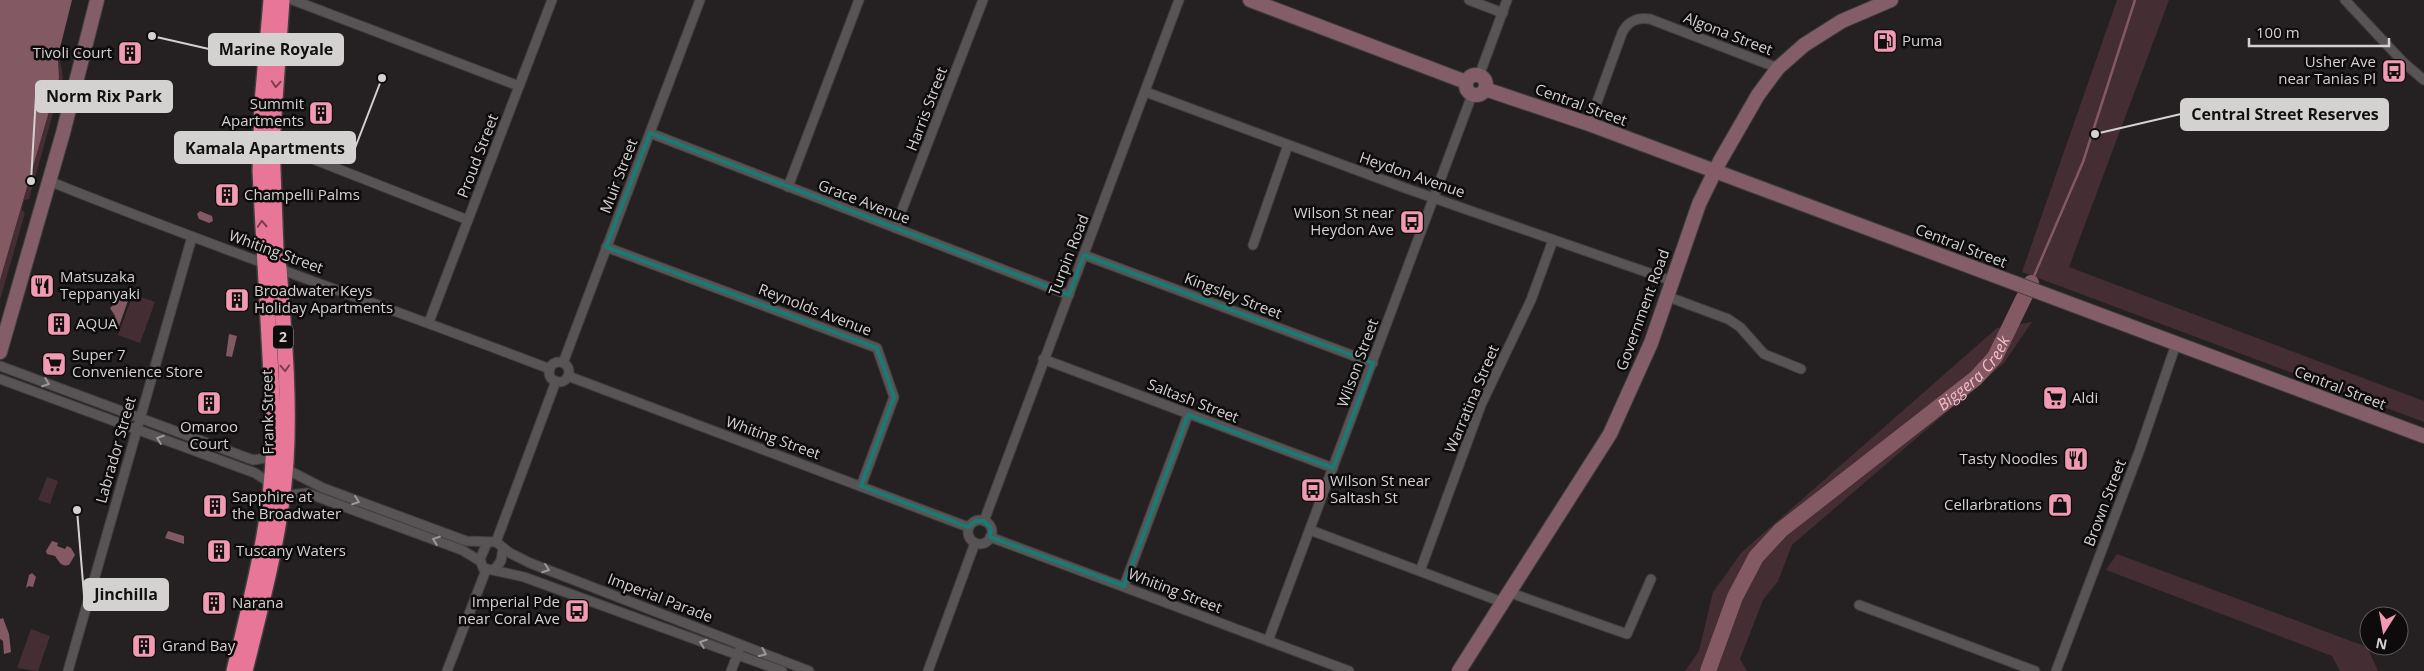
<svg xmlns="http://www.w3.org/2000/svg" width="2424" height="671" font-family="'Open Sans',sans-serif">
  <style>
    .green { fill: #442d33 }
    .water { fill: #835964 }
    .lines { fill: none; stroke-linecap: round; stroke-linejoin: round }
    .stream { stroke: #835964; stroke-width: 2.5 }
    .river { stroke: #835964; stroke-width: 16 }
    .street-casing { stroke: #413e3e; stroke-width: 11 }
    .secondary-casing { stroke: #413e3e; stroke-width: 16 }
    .highway-casing { stroke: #413e3e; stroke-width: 18 }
    .street { stroke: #585354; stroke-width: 9 }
    .secondary { stroke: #835e68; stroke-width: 14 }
    .highway { stroke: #e87698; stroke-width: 15 }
    .oneway { stroke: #7a4052 }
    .oneway2 { stroke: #9c9899 }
    .marked { fill: none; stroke: #197b73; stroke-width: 4; stroke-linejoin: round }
    .labels { text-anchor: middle; stroke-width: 5; stroke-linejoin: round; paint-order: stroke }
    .shield { fill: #0d0b0c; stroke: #989696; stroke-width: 1 }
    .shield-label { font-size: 14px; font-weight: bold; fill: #d4d1d1 }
    .street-label { font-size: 15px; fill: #d4d1d1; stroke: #0d0b0c }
    .poi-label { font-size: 15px; fill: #d4d1d1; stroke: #0d0b0c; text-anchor: start }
    .water-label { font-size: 16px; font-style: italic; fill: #f7bdca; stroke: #0d0b0c }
    .leader { fill: none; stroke: #d4d1d1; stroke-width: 2 }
    .callout-dot { fill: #d4d1d1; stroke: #0d0b0c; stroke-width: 2 }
    .callout { fill: #d4d1d1; stroke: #d4d1d1; stroke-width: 2 }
    .callout-label { font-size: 16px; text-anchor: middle; font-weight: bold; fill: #111 }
  </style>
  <rect width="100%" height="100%" fill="#252122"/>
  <!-- green -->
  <g class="green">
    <path d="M 2117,0 L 2169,0 L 2069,267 L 2424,401 L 2424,422 L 2022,272 Z"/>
    <path d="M 59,55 L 63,78 L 29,199 L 24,200 L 22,210 L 25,213 L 0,300 L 0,280 L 55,91 L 59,78 Z"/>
    <path d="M 133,294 L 155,302 L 140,343 L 118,335 Z"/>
    <path d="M 2032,322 L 2004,363 L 1792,545 L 1778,581 L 1763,600 L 1740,659 L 1747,671 L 1685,671 L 1699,651 L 1713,592 L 1742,552 L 1997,328 Z"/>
    <path d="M 47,477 L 58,481 L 50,504 L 38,500 Z"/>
    <path d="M 2117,554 L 2367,647 L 2378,671 L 2340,671 L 2332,656 L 2106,570 Z"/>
    <path d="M 31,629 L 50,636 L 38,671 L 17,668 Z"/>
  </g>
  <!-- water -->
  <g class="water">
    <path d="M 0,0 L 72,0 L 58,56 L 59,78 L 55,91 L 0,280 Z"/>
    <path d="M 200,211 L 212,216 L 213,221 L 209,223 L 199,219 L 197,214 Z"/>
    <path d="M 122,292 L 130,295 L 118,329 L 111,327 L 115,316 L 110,308 L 119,299 Z"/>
    <path d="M 229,334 L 237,336 L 232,357 L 226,356 Z"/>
    <path d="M 168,531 L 184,536 L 184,544 L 165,538 Z"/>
    <path d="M 52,541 L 58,543 L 57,546 L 65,549 L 67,546 L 71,548 L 75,555 L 69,565 C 60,567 59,561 55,556 L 47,554 L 46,551 Z"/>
    <path d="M 32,573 L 36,577 L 33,587 L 29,586 L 26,588 L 29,575 Z"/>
    <path d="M 3,618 L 9,634 L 11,652 L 4,654 L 3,641 L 0,639 L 0,619 Z"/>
  </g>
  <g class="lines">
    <!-- stream -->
    <path class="stream" d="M 2031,283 L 2083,162 L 2135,0"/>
    <!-- river -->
    <path class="river" id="s1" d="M 1708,671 L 1735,597 L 1756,557 L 1781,530 L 1976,378 L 1995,357 L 2031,283"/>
    <defs>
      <g id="street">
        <path d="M 293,0 L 519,86"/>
        <path d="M 1469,0 L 1503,13"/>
        <path d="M 2345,0 L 2404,63 L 2424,80"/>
        <path d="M 1479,76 L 1507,0"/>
        <path d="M 1146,92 L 1405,188 L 1672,281"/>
        <path d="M 1589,124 L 1622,33 C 1628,21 1637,17 1650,19 L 1778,68"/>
        <path d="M 650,133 L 1069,295"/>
        <path d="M 272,143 L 468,220"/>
        <path d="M 49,181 C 214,248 383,305 550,369"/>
        <path d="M 788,187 L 859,0"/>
        <path d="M 895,228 L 983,0"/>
        <path d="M 1253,245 L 1288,145"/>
        <path d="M 606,247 L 877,348 L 894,397 L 861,486"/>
        <path d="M 1084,255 L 1373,363"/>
        <path d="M 1666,296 L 1728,319 L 1740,327 L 1764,354 L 1801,369"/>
        <path d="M 429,322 L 552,0"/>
        <path d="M 1043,359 L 1333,468"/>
        <circle cx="559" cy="372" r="10"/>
        <path d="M 563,363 L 700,0"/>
        <path d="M 0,366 L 253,460 L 266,458 L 273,449"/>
        <path d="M 568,376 L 968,527"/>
        <path d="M 0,379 L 255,473 L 266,480 L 270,488"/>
        <path d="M 286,464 L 288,470 L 323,488 L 466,541 L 496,542 L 510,553 L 530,563 L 809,671"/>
        <path d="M 283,503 L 289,495 L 307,493 L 462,550 L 480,561"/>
        <circle cx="980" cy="532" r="12"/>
        <path d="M 984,521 L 1179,0"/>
        <path d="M 1310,530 L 1502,602"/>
        <path d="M 990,537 L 1349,671"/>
        <path d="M 496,542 L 556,381"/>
        <path d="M 487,543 L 480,559 L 483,568 L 524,577 L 782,671"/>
        <path d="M 494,570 L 501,561 L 503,548"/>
        <path d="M 1420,571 L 1481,405 L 1531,300 L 1553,240"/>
        <path d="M 1124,586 L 1188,415"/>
        <path d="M 1508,592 L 1627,634 L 1651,579"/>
        <path d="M 1859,605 L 2035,671"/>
        <path d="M 1268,641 L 1472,95"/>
        <path d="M 68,671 L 192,237"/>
        <path d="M 447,671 L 486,570"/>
        <path d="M 731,671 L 739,651"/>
        <path d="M 928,671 L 975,543"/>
        <path d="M 2056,671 L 2139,452 L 2176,344"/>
      </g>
      <g id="secondary">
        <path d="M 1250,0 L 1466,82"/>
        <circle cx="1476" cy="85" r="10"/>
        <path d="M 1485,89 L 1589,124 L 2424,436"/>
        <path d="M 0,352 L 63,133 L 97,0"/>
        <path d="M 1459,671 L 1610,434 L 1651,343 L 1699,204 L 1720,161 L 1758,95 L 1778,68 L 1804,45 L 1842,21 L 1891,0"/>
      </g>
      <g id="highway">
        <path d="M 234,671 C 253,591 274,513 274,431 L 260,171 L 262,103 L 271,0"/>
        <path d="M 245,671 C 262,602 281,533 286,462 C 290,398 284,332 279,268 L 276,250 L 272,143 L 282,0"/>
      </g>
    </defs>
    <!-- street casing -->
    <use href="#street" class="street-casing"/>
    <!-- secondary casing -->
    <use href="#secondary" class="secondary-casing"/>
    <!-- highway casing -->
    <use href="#highway" class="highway-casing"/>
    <!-- street -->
    <use href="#street" class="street"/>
    <!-- secondary -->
    <use href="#secondary" class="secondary"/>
    <!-- highway -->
    <use href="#highway" class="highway"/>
  </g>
  <!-- one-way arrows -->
  <defs><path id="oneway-chevron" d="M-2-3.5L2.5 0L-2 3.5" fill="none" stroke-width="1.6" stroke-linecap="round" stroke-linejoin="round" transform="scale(1.25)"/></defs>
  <g class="oneway">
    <use href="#oneway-chevron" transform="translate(276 84) rotate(94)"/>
    <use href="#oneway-chevron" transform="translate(262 224) rotate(-93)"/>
    <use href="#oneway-chevron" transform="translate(285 368) rotate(87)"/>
  </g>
  <g class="oneway2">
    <use href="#oneway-chevron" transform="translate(46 383) rotate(20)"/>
    <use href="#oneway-chevron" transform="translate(160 439) rotate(-160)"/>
    <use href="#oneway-chevron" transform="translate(356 501) rotate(20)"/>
    <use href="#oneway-chevron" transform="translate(436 540) rotate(-159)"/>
    <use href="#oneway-chevron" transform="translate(546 569) rotate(20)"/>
    <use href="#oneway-chevron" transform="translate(703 643) rotate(-160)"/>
    <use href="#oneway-chevron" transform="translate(763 653) rotate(24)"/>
  </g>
  <!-- marked area -->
  <path class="marked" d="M 650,133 L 1069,295 L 1084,255 L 1373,363 L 1333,468 L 1188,415 L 1124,586 L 990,537 L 991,528 L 984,521 L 975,521 L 968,527 L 861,486 L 894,397 L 877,348 L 606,247 Z"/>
  <!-- icons -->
  <defs>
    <symbol id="fuel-square" viewBox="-11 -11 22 22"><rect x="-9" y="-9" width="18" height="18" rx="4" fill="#f19ab1" stroke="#0d0b0c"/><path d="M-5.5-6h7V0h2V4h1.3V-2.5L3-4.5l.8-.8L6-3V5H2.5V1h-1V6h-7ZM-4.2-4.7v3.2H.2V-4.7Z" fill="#111"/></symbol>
    <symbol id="building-square" viewBox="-11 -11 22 22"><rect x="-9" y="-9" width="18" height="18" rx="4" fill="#f19ab1" stroke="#0d0b0c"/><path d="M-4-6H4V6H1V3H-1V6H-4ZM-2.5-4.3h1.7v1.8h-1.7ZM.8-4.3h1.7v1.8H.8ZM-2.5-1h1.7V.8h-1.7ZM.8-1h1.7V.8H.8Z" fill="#111"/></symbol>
    <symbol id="bus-square" viewBox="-11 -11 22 22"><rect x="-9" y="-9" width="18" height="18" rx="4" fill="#f19ab1" stroke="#0d0b0c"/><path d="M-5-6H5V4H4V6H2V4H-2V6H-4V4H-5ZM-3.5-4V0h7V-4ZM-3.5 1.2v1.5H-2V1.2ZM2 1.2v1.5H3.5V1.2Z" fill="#111"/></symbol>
    <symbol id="restaurant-square" viewBox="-11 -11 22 22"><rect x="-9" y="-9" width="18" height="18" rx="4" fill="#f19ab1" stroke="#0d0b0c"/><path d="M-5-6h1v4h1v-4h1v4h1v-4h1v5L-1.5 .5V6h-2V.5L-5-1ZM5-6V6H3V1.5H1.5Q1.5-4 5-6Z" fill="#111"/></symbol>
    <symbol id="supermarket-square" viewBox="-11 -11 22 22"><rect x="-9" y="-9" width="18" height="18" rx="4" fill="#f19ab1" stroke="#0d0b0c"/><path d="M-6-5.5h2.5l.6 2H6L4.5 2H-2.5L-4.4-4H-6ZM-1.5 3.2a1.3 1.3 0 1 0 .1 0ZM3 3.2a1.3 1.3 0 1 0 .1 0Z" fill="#111"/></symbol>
    <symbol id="shop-square" viewBox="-11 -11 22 22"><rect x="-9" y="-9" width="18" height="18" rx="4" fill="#f19ab1" stroke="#0d0b0c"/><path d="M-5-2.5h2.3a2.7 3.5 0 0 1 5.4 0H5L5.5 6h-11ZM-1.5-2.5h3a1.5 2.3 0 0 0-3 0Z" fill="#111"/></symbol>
  </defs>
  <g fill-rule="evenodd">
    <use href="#fuel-square" x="1871" y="27" width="28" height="28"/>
    <use href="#building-square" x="116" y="39" width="28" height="28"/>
    <use href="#bus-square" x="2380" y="57" width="28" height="28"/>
    <use href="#building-square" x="307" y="99" width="28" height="28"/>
    <use href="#building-square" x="213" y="181" width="28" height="28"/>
    <use href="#bus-square" x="1398" y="208" width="28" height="28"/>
    <use href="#restaurant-square" x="28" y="272" width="28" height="28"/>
    <use href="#building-square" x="223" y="286" width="28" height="28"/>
    <use href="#building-square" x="45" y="310" width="28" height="28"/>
    <use href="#supermarket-square" x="40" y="350" width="28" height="28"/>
    <use href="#supermarket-square" x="2041" y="384" width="28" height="28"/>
    <use href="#building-square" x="195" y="389" width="28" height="28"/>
    <use href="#restaurant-square" x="2062" y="445" width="28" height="28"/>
    <use href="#bus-square" x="1299" y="476" width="28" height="28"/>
    <use href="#shop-square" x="2046" y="491" width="28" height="28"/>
    <use href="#building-square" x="201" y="492" width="28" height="28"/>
    <use href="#building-square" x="205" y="537" width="28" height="28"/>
    <use href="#building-square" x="200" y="589" width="28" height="28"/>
    <use href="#bus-square" x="563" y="597" width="28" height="28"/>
    <use href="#building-square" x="130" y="632" width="28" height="28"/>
  </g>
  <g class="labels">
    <!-- shield labels -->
    <rect class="shield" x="273" y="325.5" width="20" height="23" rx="4"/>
    <g class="shield-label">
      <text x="283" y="342">2</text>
    </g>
    <!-- street labels -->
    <g class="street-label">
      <text transform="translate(1728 34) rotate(21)" y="5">Algona Street</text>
      <text transform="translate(1581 105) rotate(20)" y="5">Central Street</text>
      <text transform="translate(927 109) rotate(-69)" y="5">Harris Street</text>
      <text transform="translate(478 156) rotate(-69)" y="5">Proud Street</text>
      <text transform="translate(1412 175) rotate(19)" y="5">Heydon Avenue</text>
      <text transform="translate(619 176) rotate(-69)" y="5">Muir Street</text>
      <text transform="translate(864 202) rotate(21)" y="5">Grace Avenue</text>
      <text transform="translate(1961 246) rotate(21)" y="5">Central Street</text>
      <text transform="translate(276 252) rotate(20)" y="5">Whiting Street</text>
      <text transform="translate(1069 255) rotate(-69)" y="5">Turpin Road</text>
      <text transform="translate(1233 296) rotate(21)" y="5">Kingsley Street</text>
      <text transform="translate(815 310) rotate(21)" y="5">Reynolds Avenue</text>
      <text transform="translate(1643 310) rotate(-70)" y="5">Government Road</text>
      <text transform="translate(1358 363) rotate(-70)" y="5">Wilson Street</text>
      <text transform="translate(2340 388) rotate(21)" y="5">Central Street</text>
      <text transform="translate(1472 399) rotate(-67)" y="5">Warratina Street</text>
      <text transform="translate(1193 401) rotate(21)" y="5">Saltash Street</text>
      <text transform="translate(268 412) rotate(-91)" y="5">Frank Street</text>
      <text transform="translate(773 438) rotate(20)" y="5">Whiting Street</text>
      <text transform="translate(116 450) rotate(-74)" y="5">Labrador Street</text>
      <text transform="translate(2105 503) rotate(-69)" y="5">Brown Street</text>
      <text transform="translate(1175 591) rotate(21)" y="5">Whiting Street</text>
      <text transform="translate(660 598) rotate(21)" y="5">Imperial Parade</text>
    </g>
    <!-- poi labels -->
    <g class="poi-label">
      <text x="1902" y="46">Puma</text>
      <text x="112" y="58" text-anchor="end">Tivoli Court</text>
      <text x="2376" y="67" text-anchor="end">Usher Ave<tspan x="2376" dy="17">near Tanias Pl</tspan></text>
      <text x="304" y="109" text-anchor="end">Summit<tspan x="304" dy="17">Apartments</tspan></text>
      <text x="244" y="200">Champelli Palms</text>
      <text x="1394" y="218" text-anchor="end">Wilson St near<tspan x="1394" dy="17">Heydon Ave</tspan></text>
      <text x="60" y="282">Matsuzaka<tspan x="60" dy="17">Teppanyaki</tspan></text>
      <text x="254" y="296">Broadwater Keys<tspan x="254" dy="17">Holiday Apartments</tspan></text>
      <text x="76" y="329">AQUA</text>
      <text x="72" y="360">Super 7<tspan x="72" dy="17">Convenience Store</tspan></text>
      <text x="2072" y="403">Aldi</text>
      <text x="209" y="432" text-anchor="middle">Omaroo<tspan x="209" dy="17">Court</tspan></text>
      <text x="2058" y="464" text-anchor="end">Tasty Noodles</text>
      <text x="1330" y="486">Wilson St near<tspan x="1330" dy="17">Saltash St</tspan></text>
      <text x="232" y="502">Sapphire at<tspan x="232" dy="17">the Broadwater</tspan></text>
      <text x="2042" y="510" text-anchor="end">Cellarbrations</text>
      <text x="236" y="556">Tuscany Waters</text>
      <text x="560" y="607" text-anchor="end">Imperial Pde<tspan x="560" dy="17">near Coral Ave</tspan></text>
      <text x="232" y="608">Narana</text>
      <text x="162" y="651">Grand Bay</text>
    </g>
    <!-- water labels -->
    <g class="water-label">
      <text dy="6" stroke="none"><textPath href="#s1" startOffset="410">Biggera Creek</textPath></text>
    </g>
  </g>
  <!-- callouts -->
  <path class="leader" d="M152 36L209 49M31 181L36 96M2095 134L2181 114M382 78L355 148M77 510L84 595"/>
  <g class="callout-dot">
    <circle cx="152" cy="36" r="5"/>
    <circle cx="31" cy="181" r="5"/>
    <circle cx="2095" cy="134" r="5"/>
    <circle cx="382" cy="78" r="5"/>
    <circle cx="77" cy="510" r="5"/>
  </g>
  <g class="callout">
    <rect x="209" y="34" width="134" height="31" rx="5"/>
    <rect x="36" y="81" width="136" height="31" rx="5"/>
    <rect x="2181" y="99" width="207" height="31" rx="5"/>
    <rect x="175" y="132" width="180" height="31" rx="5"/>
    <rect x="84" y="579" width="84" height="31" rx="5"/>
  </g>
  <g class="callout-label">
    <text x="276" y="55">Marine Royale</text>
    <text x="104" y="102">Norm Rix Park</text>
    <text x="2285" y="120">Central Street Reserves</text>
    <text x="265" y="154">Kamala Apartments</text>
    <text x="126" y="600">Jinchilla</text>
  </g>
  <!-- north arrow -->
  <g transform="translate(2384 631) rotate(191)"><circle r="24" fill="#0d0b0c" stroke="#5d5a5b"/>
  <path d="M0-4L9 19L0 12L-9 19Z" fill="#f19ab1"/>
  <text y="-8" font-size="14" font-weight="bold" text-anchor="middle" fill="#d4d1d1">N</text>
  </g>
  <!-- scale -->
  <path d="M2249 38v8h140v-8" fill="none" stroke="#d4d1d1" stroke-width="2.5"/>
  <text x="2256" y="38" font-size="15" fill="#d4d1d1" stroke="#0d0b0c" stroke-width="4" paint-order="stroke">100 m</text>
</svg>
